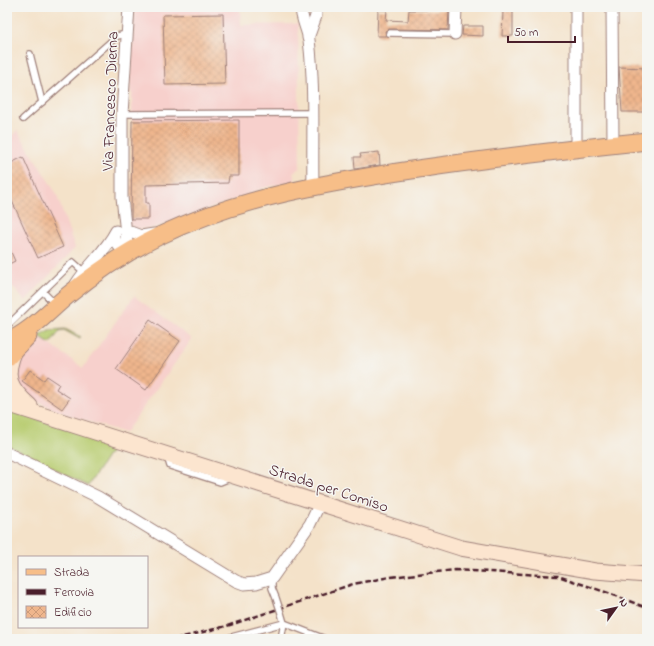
<svg xmlns="http://www.w3.org/2000/svg" width="654" height="646" font-family="'Indie Flower',sans-serif">
  <style>
    .built { fill: #f7d0cc }
    .grass { fill: #b8cc70; stroke: #81764e }
    .garden { fill: url(#garden-furrows); stroke: #81764e }
    .building { fill: url(#building-cross-hatch) }
    .lines { fill: none; stroke-linecap: round; stroke-linejoin: round }
    .lane-casing { stroke: #9f807a; stroke-width: 8 }
    .street-casing { stroke: #9f807a; stroke-width: 13 }
    .secondary-casing { stroke: #9f807a; stroke-width: 17 }
    .primary-casing { stroke: #9f807a; stroke-width: 19 }
    .lane { stroke: #fff; stroke-width: 5.5 }
    .street { stroke: #fff; stroke-width: 11 }
    .secondary { stroke: #fce5cf; stroke-width: 15 }
    .primary { stroke: #f7be88; stroke-width: 17 }
    .rail { stroke: #4a1f2b; stroke-width: 2.5; stroke-dasharray: 6 3; stroke-linecap: butt }
    .lane-bridge-casing { stroke: #9f807a; stroke-width: 8; stroke-linecap: butt }
    .lane-bridge { stroke: #fff; stroke-width: 5.5 }
    .labels { text-anchor: middle; stroke-width: 3; stroke-linejoin: round; paint-order: stroke }
    .street-label { font-size: 16px; fill: #4a1f2b; stroke: #f6f6f2 }
  </style>
  <defs>
    <pattern id="garden-furrows" width="10" height="10" patternUnits="userSpaceOnUse"><rect width="10" height="10" fill="#b8cc70"/><path d="M-1 1l2-2M0 10L10 0M9 11l2-2" fill="none" stroke="#a0af61"/></pattern>
    <pattern id="building-cross-hatch" width="8" height="8" patternUnits="userSpaceOnUse"><rect width="8" height="8" fill="#efb68d"/><path d="M0 0l8 8M0 8l8-8" fill="none" stroke="#ce9c7a"/></pattern>
  </defs>
  <rect width="100%" height="100%" fill="#f6f6f2"/>
  <filter id="ink" filterUnits="userSpaceOnUse"><feTurbulence type="fractalNoise" baseFrequency=".025" numOctaves="2"/><feDisplacementMap in="SourceGraphic" scale="8" xChannelSelector="R" yChannelSelector="G"/><feConvolveMatrix kernelMatrix="1 2 1 2 8 2 1 2 1" color-interpolation-filters="sRGB"/></filter>
  <filter id="wash" filterUnits="userSpaceOnUse"><feTurbulence type="fractalNoise" baseFrequency=".012" numOctaves="4" result="noise"/><feDisplacementMap in="SourceGraphic" scale="16" xChannelSelector="R" yChannelSelector="G"/><feGaussianBlur stdDeviation="0.9" result="paint"/><feColorMatrix in="noise" values="0 0 0 0 0 0 0 0 0 0 0 0 0 0 0 0 0 1.4 0 .05"/><feComposite in="paint" operator="in"/></filter>
  <g filter="url(#wash)">
    <rect width="100%" height="100%" fill="#f4e2c9"/>
    <!-- built -->
    <g class="built">
      <path d="M 135,7 L 240,7 L 241,25 L 298,24 L 300,168 L 293,172 L 295,181 L 262,188 L 248,195 L 154,228 L 136,229 L 128,224 L 126,220 L 131,219 L 132,114 L 132,93 L 130,91 Z"/>
      <path d="M 17,130 L 56,193 L 75,248 L 25,301 L 11,285 L 7,288 L 7,142 Z"/>
      <path d="M 134,296 L 192,339 L 125,433 L 65,414 L 38,402 L 23,391 L 15,377 L 19,354 L 38,336 L 83,368 Z"/>
    </g>
    <!-- grass -->
    <path class="grass" d="M 7,410 L 116,443 L 88,486 L 7,445 Z"/>
    <!-- garden -->
    <path class="garden" d="M 65,329 L 81,337 L 80,339 L 64,330 L 60,331 L 50,344 L 38,336 L 49,330 Z"/>
    <g id="blocks">
      <!-- building -->
      <g class="building">
        <path d="M 378,10 L 387,10 L 386,20 L 408,21 L 409,10 L 449,10 L 448,30 L 389,29 L 385,31 L 386,36 L 377,36 Z"/>
        <path d="M 503,11 L 513,11 L 513,36 L 502,36 Z"/>
        <path d="M 223,14 L 225,84 L 165,85 L 163,15 Z"/>
        <path d="M 463,26 L 483,26 L 483,36 L 462,35 Z"/>
        <path d="M 619,67 L 646,68 L 646,112 L 622,112 Z"/>
        <path d="M 239,120 L 239,176 L 229,176 L 228,183 L 146,185 L 146,203 L 149,203 L 149,219 L 131,219 L 132,121 Z"/>
        <path d="M 379,152 L 380,165 L 355,169 L 354,157 L 361,157 L 360,154 Z"/>
        <path d="M 23,157 L 63,247 L 38,258 L 7,190 L 7,165 Z"/>
        <path d="M 7,243 L 15,261 L 7,265 Z"/>
        <path d="M 150,320 L 180,341 L 146,390 L 116,369 Z"/>
        <path d="M 30,370 L 44,380 L 47,376 L 59,384 L 56,389 L 70,398 L 62,409 L 22,381 Z"/>
      </g>
    </g>
  </g>
  <g filter="url(#ink)">
    <use href="#blocks" fill-opacity="0" stroke="#9f807a" stroke-width="1"/>
    <g class="lines">
      <defs>
        <g id="lane">
          <path d="M 389,33 L 455,34"/>
          <path d="M 30,54 L 42,102"/>
          <path d="M 122,114 L 312,113"/>
          <path d="M 23,119 L 117,36 L 127,34"/>
          <path d="M 43,292 L 55,304"/>
          <path d="M 7,326 L 73,262 L 84,272"/>
          <path d="M 167,456 L 170,466 L 220,482 L 230,478"/>
          <path d="M 272,578 L 272,588 L 276,598"/>
          <path d="M 281,613 L 284,623 L 325,639"/>
          <path d="M 224,639 L 284,623 L 281,639"/>
        </g>
        <g id="street">
          <path d="M 301,7 C 301,19 307,28 309,40 C 315,88 312,139 313,187"/>
          <path d="M 612,7 L 613,144"/>
          <path d="M 455,34 L 456,7"/>
          <path d="M 308,38 L 316,16 L 316,7"/>
          <path d="M 576,149 L 576,7"/>
          <path d="M 125,230 L 141,236 L 154,234"/>
          <path d="M 114,235 C 116,243 119,250 128,252 L 122,197 L 122,114 L 129,7"/>
          <path d="M 76,284 C 88,265 106,251 116,231"/>
          <path d="M 7,453 L 98,497 L 236,581 L 244,584 L 256,583 L 272,578 L 310,524 L 320,503"/>
        </g>
        <g id="secondary">
          <path d="M 15,350 C 4,376 8,387 30,406"/>
          <path d="M 7,404 L 461,548 L 595,571 L 647,575"/>
        </g>
        <g id="primary">
          <path d="M 7,342 C 30,332 48,312 67,296 C 95,273 126,252 159,236 C 240,197 330,182 418,169 C 494,158 571,149 647,141"/>
          <path d="M 7,358 L 28,336"/>
        </g>
      </defs>
      <!-- lane casing -->
      <use href="#lane" class="lane-casing"/>
      <!-- street casing -->
      <use href="#street" class="street-casing"/>
      <!-- secondary casing -->
      <use href="#secondary" class="secondary-casing"/>
      <!-- primary casing -->
      <use href="#primary" class="primary-casing"/>
      <!-- lane -->
      <use href="#lane" class="lane"/>
      <!-- street -->
      <use href="#street" class="street"/>
      <!-- secondary -->
      <use href="#secondary" class="secondary"/>
      <!-- primary -->
      <use href="#primary" class="primary"/>
      <!-- rail -->
      <g class="rail">
        <path d="M 7,638 L 12,639"/>
        <path d="M 175,639 L 227,626 L 353,584 L 390,577 L 455,570 L 558,576 L 611,594 L 647,608"/>
      </g>
      <defs>
        <path id="lane-bridge" d="M 276,598 L 281,613"/>
      </defs>
      <!-- lane-bridge casing -->
      <use href="#lane-bridge" class="lane-bridge-casing"/>
      <!-- lane-bridge -->
      <use href="#lane-bridge" class="lane-bridge"/>
    </g>
  </g>
  <g class="labels">
    <!-- street labels -->
    <g class="street-label">
      <text transform="translate(109 101) rotate(-88)" y="6">Via Francesco Dierna</text>
      <text transform="translate(329 487) rotate(18)" y="6">Strada per Comiso</text>
    </g>
  </g>
  <!-- margin -->
  <rect width="654" height="646" fill="none" stroke="#f6f6f2" stroke-width="24"/>
  <!-- legend -->
  <rect x="18" y="556" width="130" height="72" fill="#f6f6f2" stroke="#b1a0a2"/>
  <rect x="26" y="569" width="20" height="6" fill="#f7be88" stroke="#b1a0a2"/>
  <text x="54" y="576" font-size="12" fill="#4a1f2b">Strada</text>
  <rect x="26" y="589" width="20" height="6" fill="#4a1f2b" stroke="#b1a0a2"/>
  <text x="54" y="596" font-size="12" fill="#4a1f2b">Ferrovia</text>
  <rect x="26" y="606" width="20" height="12" fill="url(#building-cross-hatch)" stroke="#b1a0a2"/>
  <text x="54" y="616" font-size="12" fill="#4a1f2b">Edificio</text>
  <!-- north arrow -->
  <g transform="translate(616 608) rotate(57)" stroke="#f6f6f2" stroke-width="3" paint-order="stroke">
  <path d="M0-3L7 15L0 10L-7 15Z" fill="#4a1f2b"/>
  <text y="-6" font-size="11" font-weight="bold" text-anchor="middle" fill="#4a1f2b">N</text>
  </g>
  <!-- scale -->
  <path d="M508 36v6h67v-6" fill="none" stroke="#4a1f2b" stroke-width="2"/>
  <text x="514" y="36" font-size="12" fill="#4a1f2b" stroke="#f6f6f2" stroke-width="3" paint-order="stroke">50 m</text>
</svg>
